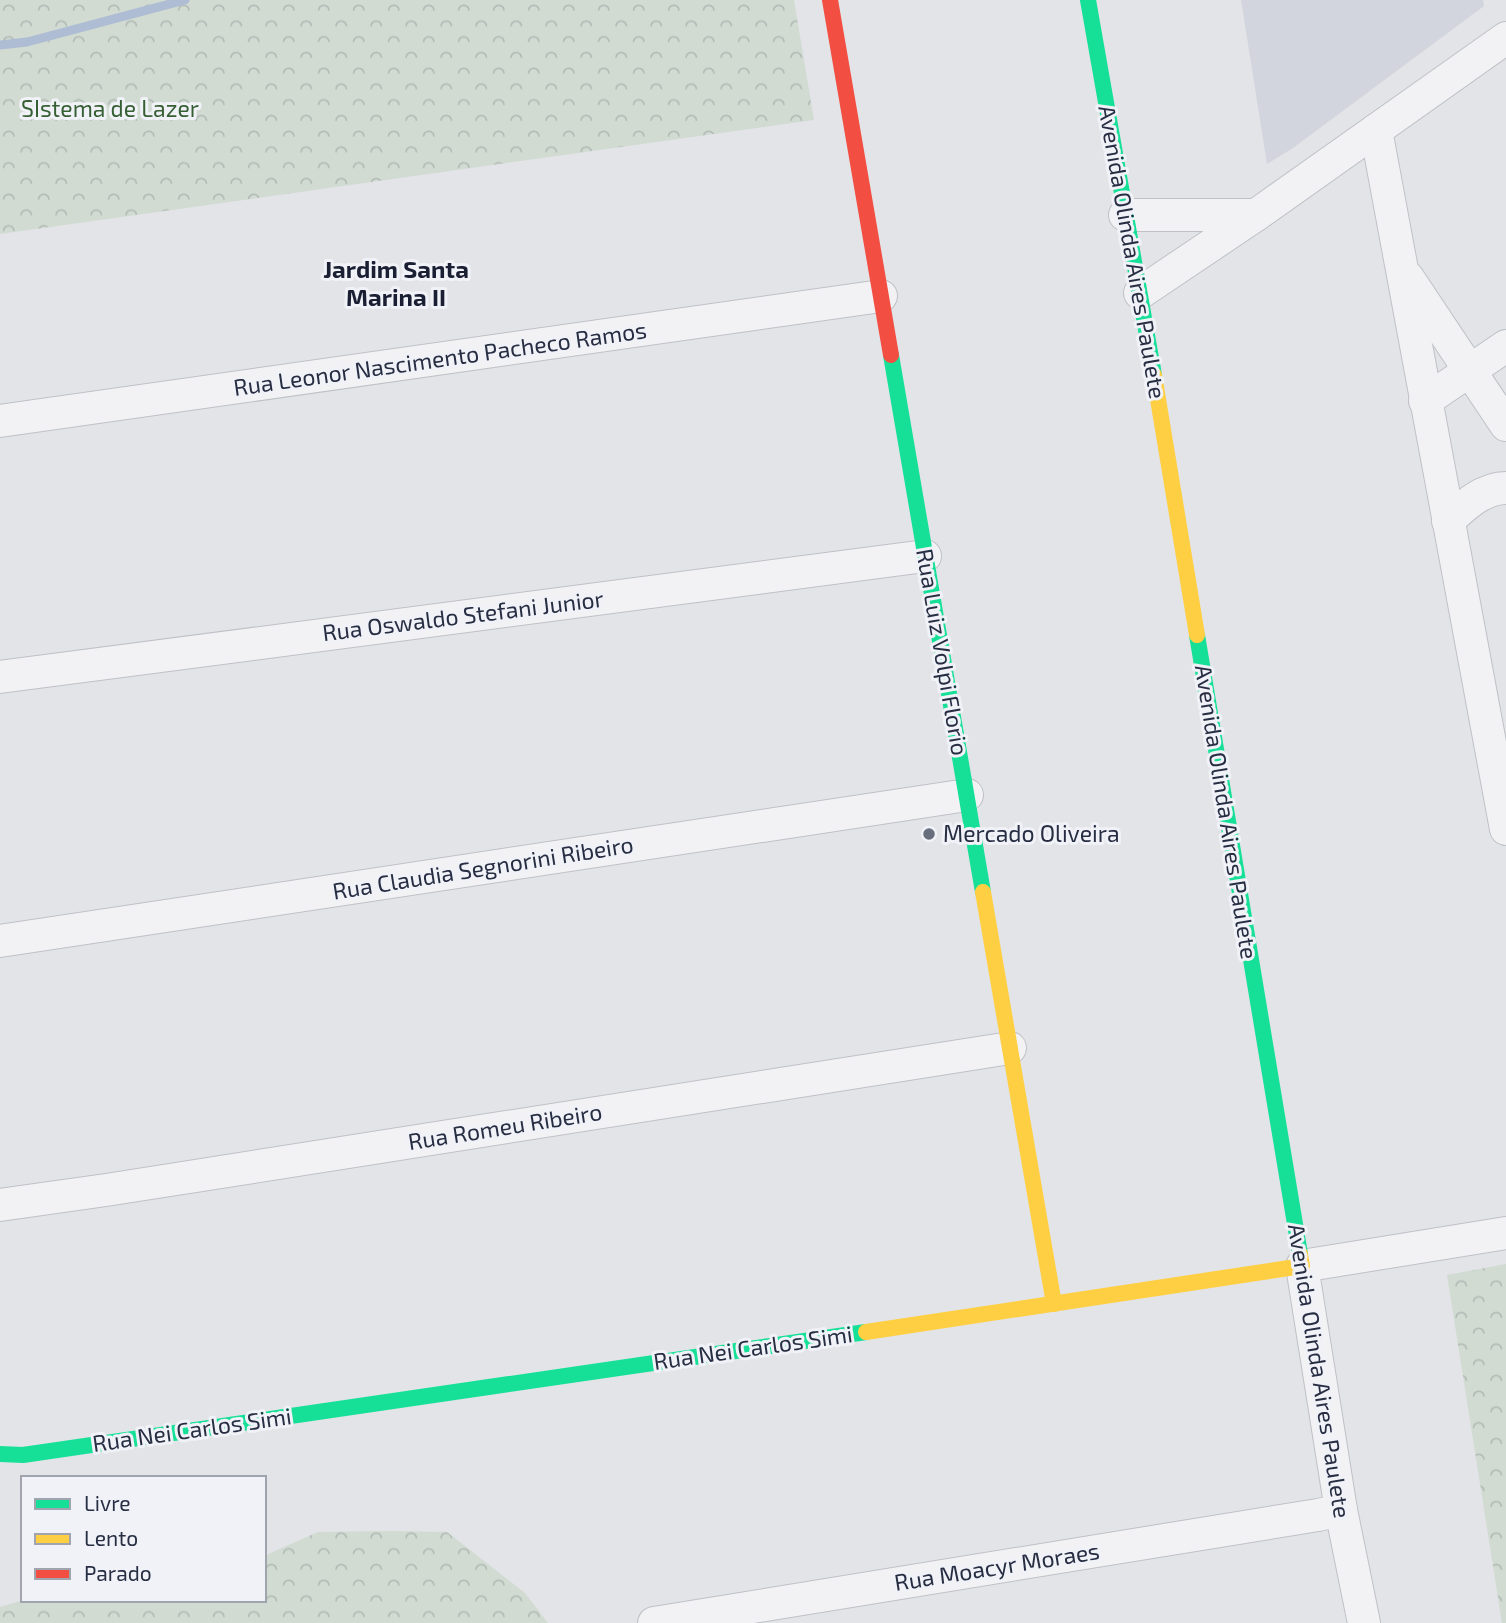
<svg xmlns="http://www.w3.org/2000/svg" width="1506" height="1623" font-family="'Exo 2',sans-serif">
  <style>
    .built { fill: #d2d5dd }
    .park { fill: url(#park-crowns) }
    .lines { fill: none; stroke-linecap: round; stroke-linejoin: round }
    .stream { stroke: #aebdd4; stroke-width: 9 }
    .street-casing { stroke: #bfc1c6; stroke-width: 34 }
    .street { stroke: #f2f2f4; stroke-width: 32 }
    .fast { stroke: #16e098; stroke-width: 16 }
    .slow { stroke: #ffcf43; stroke-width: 16 }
    .jam { stroke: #f24e42; stroke-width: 16 }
    .poi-dot { fill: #686e7d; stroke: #f0f2f7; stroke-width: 2.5 }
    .labels { text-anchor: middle; stroke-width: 6; stroke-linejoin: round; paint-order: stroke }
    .park-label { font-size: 23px; fill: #375f34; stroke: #f0f2f7 }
    .street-label { font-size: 23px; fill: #272e43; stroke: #f0f2f7 }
    .poi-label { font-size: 23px; fill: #272e43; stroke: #f0f2f7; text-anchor: start }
    .neighbourhood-label { font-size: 24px; font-weight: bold; fill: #1a1f33; stroke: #f0f2f7 }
  </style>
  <defs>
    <pattern id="park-crowns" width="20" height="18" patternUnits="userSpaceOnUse" patternTransform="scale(1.75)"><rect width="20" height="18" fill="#d1dbd2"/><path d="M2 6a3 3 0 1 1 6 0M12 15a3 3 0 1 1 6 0" fill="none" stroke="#b3bcb6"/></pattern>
  </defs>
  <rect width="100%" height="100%" fill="#e2e4e8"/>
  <!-- built -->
  <path class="built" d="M 1241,0 L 1483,0 L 1484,6 L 1293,148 L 1267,164 Z"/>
  <!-- park -->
  <g class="park">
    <path d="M 0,0 L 794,0 L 814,120 L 0,234 Z"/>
    <path d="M 1506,1264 L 1506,1623 L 1502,1623 L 1447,1275 Z"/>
    <path d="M 394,1531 L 447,1532 L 525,1593 L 548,1623 L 0,1623 L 0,1607 L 24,1600 L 264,1600 L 264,1556 L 318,1532 Z"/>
  </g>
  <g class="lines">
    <!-- stream -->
    <path class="stream" d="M 0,45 L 27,42 L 185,0"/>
    <defs>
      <g id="street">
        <path d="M 1376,130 L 1506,829"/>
        <path d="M 1125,215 L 1256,215"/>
        <path d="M 1408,278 L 1506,425"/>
        <path d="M 1140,293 L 1256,215 L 1506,38"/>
        <path d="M 1425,401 L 1506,346"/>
        <path d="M 0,421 L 881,296"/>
        <path d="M 1448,521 C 1464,506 1483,488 1506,488"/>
        <path d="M 0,677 L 925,556"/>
        <path d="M 0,941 L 967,795"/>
        <path d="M 0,1205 L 106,1190 L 1010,1048"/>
        <path d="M 654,1623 L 1318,1515 L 1341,1510"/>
        <path d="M 1364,1623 L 1341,1510 L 1302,1266 L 1506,1233"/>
      </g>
    </defs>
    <!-- street casing -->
    <use href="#street" class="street-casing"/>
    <!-- street -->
    <use href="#street" class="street"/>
    <!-- fast -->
    <g class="fast">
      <path d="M 1088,0 L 1154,375"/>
      <path d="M 891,355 L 983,892"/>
      <path d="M 1197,635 L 1300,1254"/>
      <path d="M 0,1454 L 23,1455 L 866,1332"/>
    </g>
    <!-- slow -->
    <g class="slow">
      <path d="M 1154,375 L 1197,635"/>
      <path d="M 983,892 L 1054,1304"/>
      <path d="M 866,1332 L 1302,1266 L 1300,1254"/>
    </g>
    <!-- jam -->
    <path class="jam" d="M 830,0 L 891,355"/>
  </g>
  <!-- markers -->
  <circle class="poi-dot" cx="929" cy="834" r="7"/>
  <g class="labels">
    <!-- park labels -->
    <g class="park-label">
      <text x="110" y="117">SIstema de Lazer</text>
    </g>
    <!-- street labels -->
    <g class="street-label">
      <text transform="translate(1132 252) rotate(80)" y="8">Avenida Olinda Aires Paulete</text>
      <text transform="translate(440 359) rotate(-8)" y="8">Rua Leonor Nascimento Pacheco Ramos</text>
      <text transform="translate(463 616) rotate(-7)" y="8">Rua Oswaldo Stefani Junior</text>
      <text transform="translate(942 652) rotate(80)" y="8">Rua Luiz Volpi Florio</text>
      <text transform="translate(1226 812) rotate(81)" y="8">Avenida Olinda Aires Paulete</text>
      <text transform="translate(483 868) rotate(-9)" y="8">Rua Claudia Segnorini Ribeiro</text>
      <text transform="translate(505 1127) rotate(-9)" y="8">Rua Romeu Ribeiro</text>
      <text transform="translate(753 1348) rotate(-8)" y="8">Rua Nei Carlos Simi</text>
      <text transform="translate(1319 1371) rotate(81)" y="8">Avenida Olinda Aires Paulete</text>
      <text transform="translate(192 1430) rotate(-8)" y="8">Rua Nei Carlos Simi</text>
      <text transform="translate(997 1567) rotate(-9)" y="8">Rua Moacyr Moraes</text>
    </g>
    <!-- poi labels -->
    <g class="poi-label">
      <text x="943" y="842">Mercado Oliveira</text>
    </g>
    <!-- neighbourhood labels -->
    <g class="neighbourhood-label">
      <text x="396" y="278">Jardim Santa<tspan x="396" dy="28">Marina II</tspan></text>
    </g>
  </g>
  <!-- legend -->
  <rect x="21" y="1476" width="245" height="126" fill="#f0f2f7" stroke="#a0a4af" stroke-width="2"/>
  <rect x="35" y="1499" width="35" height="10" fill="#16e098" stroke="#a0a4af" stroke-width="2"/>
  <text x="84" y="1511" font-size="21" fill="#272e43">Livre</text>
  <rect x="35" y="1534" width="35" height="10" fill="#ffcf43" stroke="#a0a4af" stroke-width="2"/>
  <text x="84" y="1546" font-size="21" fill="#272e43">Lento</text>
  <rect x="35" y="1569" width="35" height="10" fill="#f24e42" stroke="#a0a4af" stroke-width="2"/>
  <text x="84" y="1581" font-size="21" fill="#272e43">Parado</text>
</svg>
